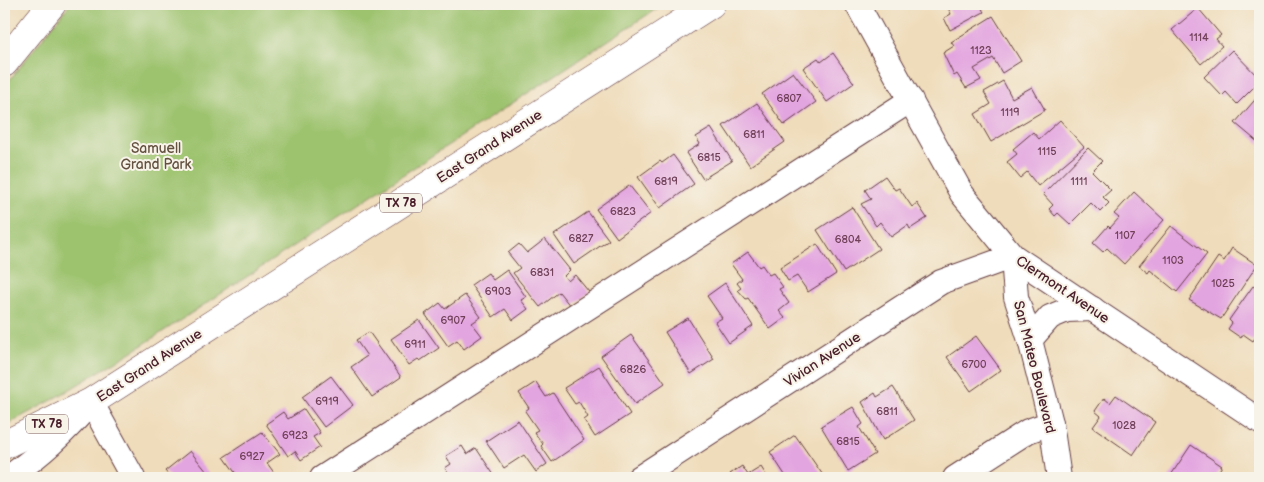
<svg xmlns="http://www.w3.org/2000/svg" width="1264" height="482" font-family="'Balsamiq Sans',sans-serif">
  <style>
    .green { fill: #9dc36e; stroke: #74714c }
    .building { fill: #e3a5e0 }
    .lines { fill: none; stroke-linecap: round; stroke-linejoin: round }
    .minor-casing { stroke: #633b40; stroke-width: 26 }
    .major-casing { stroke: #633b40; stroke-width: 29 }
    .minor { stroke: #fff; stroke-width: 24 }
    .major { stroke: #fff; stroke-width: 28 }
    .labels { text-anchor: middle; stroke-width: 4; stroke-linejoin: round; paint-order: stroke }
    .number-label { font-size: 11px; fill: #704058 }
    .shield { fill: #f7f3e8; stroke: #7e5f64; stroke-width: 1 }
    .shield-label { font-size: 12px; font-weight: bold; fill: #4a1f2b }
    .street-label { font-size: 14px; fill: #4a1f2b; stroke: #f7f3e8 }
    .park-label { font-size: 14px; fill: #63503f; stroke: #f7f3e8 }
  </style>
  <rect width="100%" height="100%" fill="#f7f3e8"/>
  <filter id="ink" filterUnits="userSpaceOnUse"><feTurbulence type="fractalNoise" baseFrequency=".02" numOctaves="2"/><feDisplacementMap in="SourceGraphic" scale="10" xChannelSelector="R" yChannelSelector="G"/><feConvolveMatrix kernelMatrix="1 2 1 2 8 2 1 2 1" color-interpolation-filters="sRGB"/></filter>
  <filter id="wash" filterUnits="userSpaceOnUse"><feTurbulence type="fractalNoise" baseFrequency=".0096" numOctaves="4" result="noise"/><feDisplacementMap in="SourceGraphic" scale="20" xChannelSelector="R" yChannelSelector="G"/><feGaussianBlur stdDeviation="1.12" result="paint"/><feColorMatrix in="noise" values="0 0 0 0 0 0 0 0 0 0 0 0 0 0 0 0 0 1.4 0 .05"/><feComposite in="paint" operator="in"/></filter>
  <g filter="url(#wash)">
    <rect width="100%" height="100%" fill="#efdcba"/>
    <!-- green -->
    <path class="green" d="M 70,4 L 664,4 L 138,348 L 54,399 L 4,426 L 4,87 Z"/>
    <g id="blocks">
      <!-- building -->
      <g class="building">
        <path d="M 946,4 L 991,4 L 982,9 L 984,12 L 950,30 L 944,18 L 951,14 Z"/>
        <path d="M 1198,8 L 1221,35 L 1216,39 L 1222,46 L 1201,64 L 1172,30 Z"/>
        <path d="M 993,16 L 1021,61 L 1002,73 L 993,58 L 974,69 L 981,80 L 966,88 L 957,74 L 954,76 L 943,53 L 954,46 L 951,42 Z"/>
        <path d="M 1232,50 L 1260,79 L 1260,81 L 1237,104 L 1226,92 L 1222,96 L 1204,77 Z"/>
        <path d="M 833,53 L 854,83 L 827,102 L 803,68 L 818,58 L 821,62 Z"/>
        <path d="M 793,72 L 816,102 L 784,125 L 762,94 Z"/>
        <path d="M 1003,81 L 1012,98 L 1032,87 L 1045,110 L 991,142 L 975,114 L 991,104 L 984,92 Z"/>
        <path d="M 1260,94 L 1260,144 L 1235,123 Z"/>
        <path d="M 757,103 L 785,142 L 750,166 L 723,126 Z"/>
        <path d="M 1060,120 L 1084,147 L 1038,186 L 1027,172 L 1020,178 L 1007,162 L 1017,154 L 1013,149 L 1033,132 L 1039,139 Z"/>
        <path d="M 711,128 L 732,161 L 703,179 L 686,153 L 700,144 L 696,137 Z"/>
        <path d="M 1088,148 L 1102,161 L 1092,171 L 1111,190 L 1103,197 L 1109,203 L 1100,212 L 1091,203 L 1070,224 L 1058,213 L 1055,216 L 1049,209 L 1053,205 L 1043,194 Z"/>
        <path d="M 673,155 L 694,184 L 660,208 L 638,177 L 660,161 L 662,163 Z"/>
        <path d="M 885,176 L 895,190 L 899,188 L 912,207 L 917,203 L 927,218 L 910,229 L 908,225 L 891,237 L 880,222 L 876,226 L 861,204 L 871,199 L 865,190 Z"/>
        <path d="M 629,185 L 651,213 L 617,238 L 596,209 Z"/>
        <path d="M 1134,192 L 1164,220 L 1124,264 L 1107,248 L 1103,252 L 1093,243 L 1108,226 L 1110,228 L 1119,218 L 1114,214 Z"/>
        <path d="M 852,207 L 879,249 L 844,272 L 817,230 Z"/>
        <path d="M 588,212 L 609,240 L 574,264 L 554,235 Z"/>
        <path d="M 1171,226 L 1207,254 L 1177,292 L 1150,270 L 1148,273 L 1139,266 Z"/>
        <path d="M 545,239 L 570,270 L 564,276 L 568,281 L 575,275 L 589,292 L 571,307 L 559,292 L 540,307 L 513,273 L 520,268 L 508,253 L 519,244 L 527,253 Z"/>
        <path d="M 817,244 L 836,274 L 808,292 L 797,276 L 788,281 L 780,268 Z"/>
        <path d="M 1232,248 L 1257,265 L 1221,319 L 1189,300 L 1218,257 L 1224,261 Z"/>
        <path d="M 748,252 L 759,267 L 762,265 L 769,275 L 773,273 L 783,287 L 779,289 L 789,303 L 779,311 L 785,318 L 770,329 L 748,298 L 746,299 L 738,290 L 741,288 L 737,283 L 742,279 L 731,264 Z"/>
        <path d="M 507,270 L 526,297 L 521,300 L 528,309 L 513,320 L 505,309 L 493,317 L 471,285 L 488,273 L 493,280 Z"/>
        <path d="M 725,283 L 753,326 L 729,343 L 715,322 L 722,318 L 707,296 Z"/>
        <path d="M 1253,286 L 1260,291 L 1260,342 L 1255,338 L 1253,341 L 1243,334 L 1241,338 L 1228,329 L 1232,323 L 1229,320 Z"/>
        <path d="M 465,295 L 481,317 L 472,323 L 482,336 L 464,349 L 457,340 L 448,346 L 425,314 L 440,303 L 445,309 Z"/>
        <path d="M 688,318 L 714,359 L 691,374 L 665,332 Z"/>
        <path d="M 419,320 L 439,348 L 420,361 L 418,359 L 409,365 L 391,339 Z"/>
        <path d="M 369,332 L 401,377 L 372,397 L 351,367 L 367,356 L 356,340 Z"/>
        <path d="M 631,335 L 665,383 L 635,404 L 601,356 Z"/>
        <path d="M 976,336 L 1001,370 L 971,391 L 947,357 Z"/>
        <path d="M 599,366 L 630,414 L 595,437 L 584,420 L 588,417 L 579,402 L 575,404 L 564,388 Z"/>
        <path d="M 331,376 L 353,405 L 324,427 L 302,397 Z"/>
        <path d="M 536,382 L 546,397 L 553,393 L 584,440 L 552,462 L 541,446 L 543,444 L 534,432 L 538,430 L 525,411 L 529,408 L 519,393 Z"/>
        <path d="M 893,387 L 914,420 L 883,440 L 862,402 L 875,393 L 877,397 Z"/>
        <path d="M 1116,395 L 1155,422 L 1133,455 L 1093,427 L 1101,416 L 1095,411 L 1104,398 L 1110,403 Z"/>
        <path d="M 853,407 L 863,424 L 859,427 L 875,454 L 848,471 L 821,426 Z"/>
        <path d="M 304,409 L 320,433 L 313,437 L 320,447 L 301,460 L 295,451 L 288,456 L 266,424 L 283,412 L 288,419 Z"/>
        <path d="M 518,420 L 547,464 L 536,472 L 524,455 L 504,468 L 486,441 Z"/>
        <path d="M 262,432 L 280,454 L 267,463 L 275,474 L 268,478 L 248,478 L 247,476 L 244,478 L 239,478 L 224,457 Z"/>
        <path d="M 795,435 L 825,478 L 787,478 L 770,452 Z"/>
        <path d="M 1191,445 L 1222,466 L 1214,478 L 1169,478 Z"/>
        <path d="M 462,446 L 467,454 L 476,448 L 496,478 L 451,478 L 445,468 L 451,464 L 446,456 Z"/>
        <path d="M 190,451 L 212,478 L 171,478 L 165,471 Z"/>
        <path d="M 742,466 L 748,475 L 761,467 L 768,478 L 733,478 L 730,474 Z"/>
      </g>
    </g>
  </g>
  <g filter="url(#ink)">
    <use href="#blocks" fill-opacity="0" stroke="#633b40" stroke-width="1"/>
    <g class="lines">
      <defs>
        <g id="minor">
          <path d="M 857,4 L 962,194 L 1013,256 L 1260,421"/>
          <path d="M 1030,340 L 1050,317 L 1067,310 L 1093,309"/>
          <path d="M 8,478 C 41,454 64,434 91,402 L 133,478"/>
          <path d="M 322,478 L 911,100"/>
          <path d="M 639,478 L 941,282 L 1013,256 L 1016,297 L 1030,340 L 1051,423 L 1059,478"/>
          <path d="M 955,478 L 1028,431 L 1051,423"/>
        </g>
        <g id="major">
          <path d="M 4,63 L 52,4"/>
          <path d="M 4,445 L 91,402 L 711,4"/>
        </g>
      </defs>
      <!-- minor casing -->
      <use href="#minor" class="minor-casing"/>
      <!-- major casing -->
      <use href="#major" class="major-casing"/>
      <!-- minor -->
      <use href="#minor" class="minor"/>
      <!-- major -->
      <use href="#major" class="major"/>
    </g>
  </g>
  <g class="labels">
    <!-- number labels -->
    <g class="number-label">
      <text x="1199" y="41">1114</text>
      <text x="981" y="54">1123</text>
      <text x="789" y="102">6807</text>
      <text x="1010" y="116">1119</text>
      <text x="754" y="138">6811</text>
      <text x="1047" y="155">1115</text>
      <text x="709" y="161">6815</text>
      <text x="666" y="185">6819</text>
      <text x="1079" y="185">1111</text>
      <text x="623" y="215">6823</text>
      <text x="1125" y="239">1107</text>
      <text x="581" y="242">6827</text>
      <text x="848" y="243">6804</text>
      <text x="1173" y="264">1103</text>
      <text x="542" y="276">6831</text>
      <text x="1223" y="287">1025</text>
      <text x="498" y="295">6903</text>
      <text x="453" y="324">6907</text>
      <text x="415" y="348">6911</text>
      <text x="974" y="368">6700</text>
      <text x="633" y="373">6826</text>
      <text x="327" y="405">6919</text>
      <text x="887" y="415">6811</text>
      <text x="1124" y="429">1028</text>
      <text x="295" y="439">6923</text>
      <text x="848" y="445">6815</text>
      <text x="252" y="460">6927</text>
    </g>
    <!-- shield labels -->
    <g class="shield">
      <rect x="380" y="193.5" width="42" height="19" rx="4"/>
      <rect x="26" y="414.5" width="42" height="19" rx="4"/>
    </g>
    <g class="shield-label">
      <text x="401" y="207">TX 78</text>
      <text x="47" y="428">TX 78</text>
    </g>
    <!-- street labels -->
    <g class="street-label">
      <text transform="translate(489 146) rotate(-33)" y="5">East Grand Avenue</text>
      <text transform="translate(1063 289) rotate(34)" y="5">Clermont Avenue</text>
      <text transform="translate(822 359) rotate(-33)" y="5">Vivian Avenue</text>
      <text transform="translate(149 365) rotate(-33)" y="5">East Grand Avenue</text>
      <text transform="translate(1035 367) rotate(76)" y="5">San Mateo Boulevard</text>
    </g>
    <!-- park labels -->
    <g class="park-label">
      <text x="156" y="153">Samuell<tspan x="156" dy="16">Grand Park</tspan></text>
    </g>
  </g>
  <!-- margin -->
  <rect width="1264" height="482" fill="none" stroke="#f7f3e8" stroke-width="20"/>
</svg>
